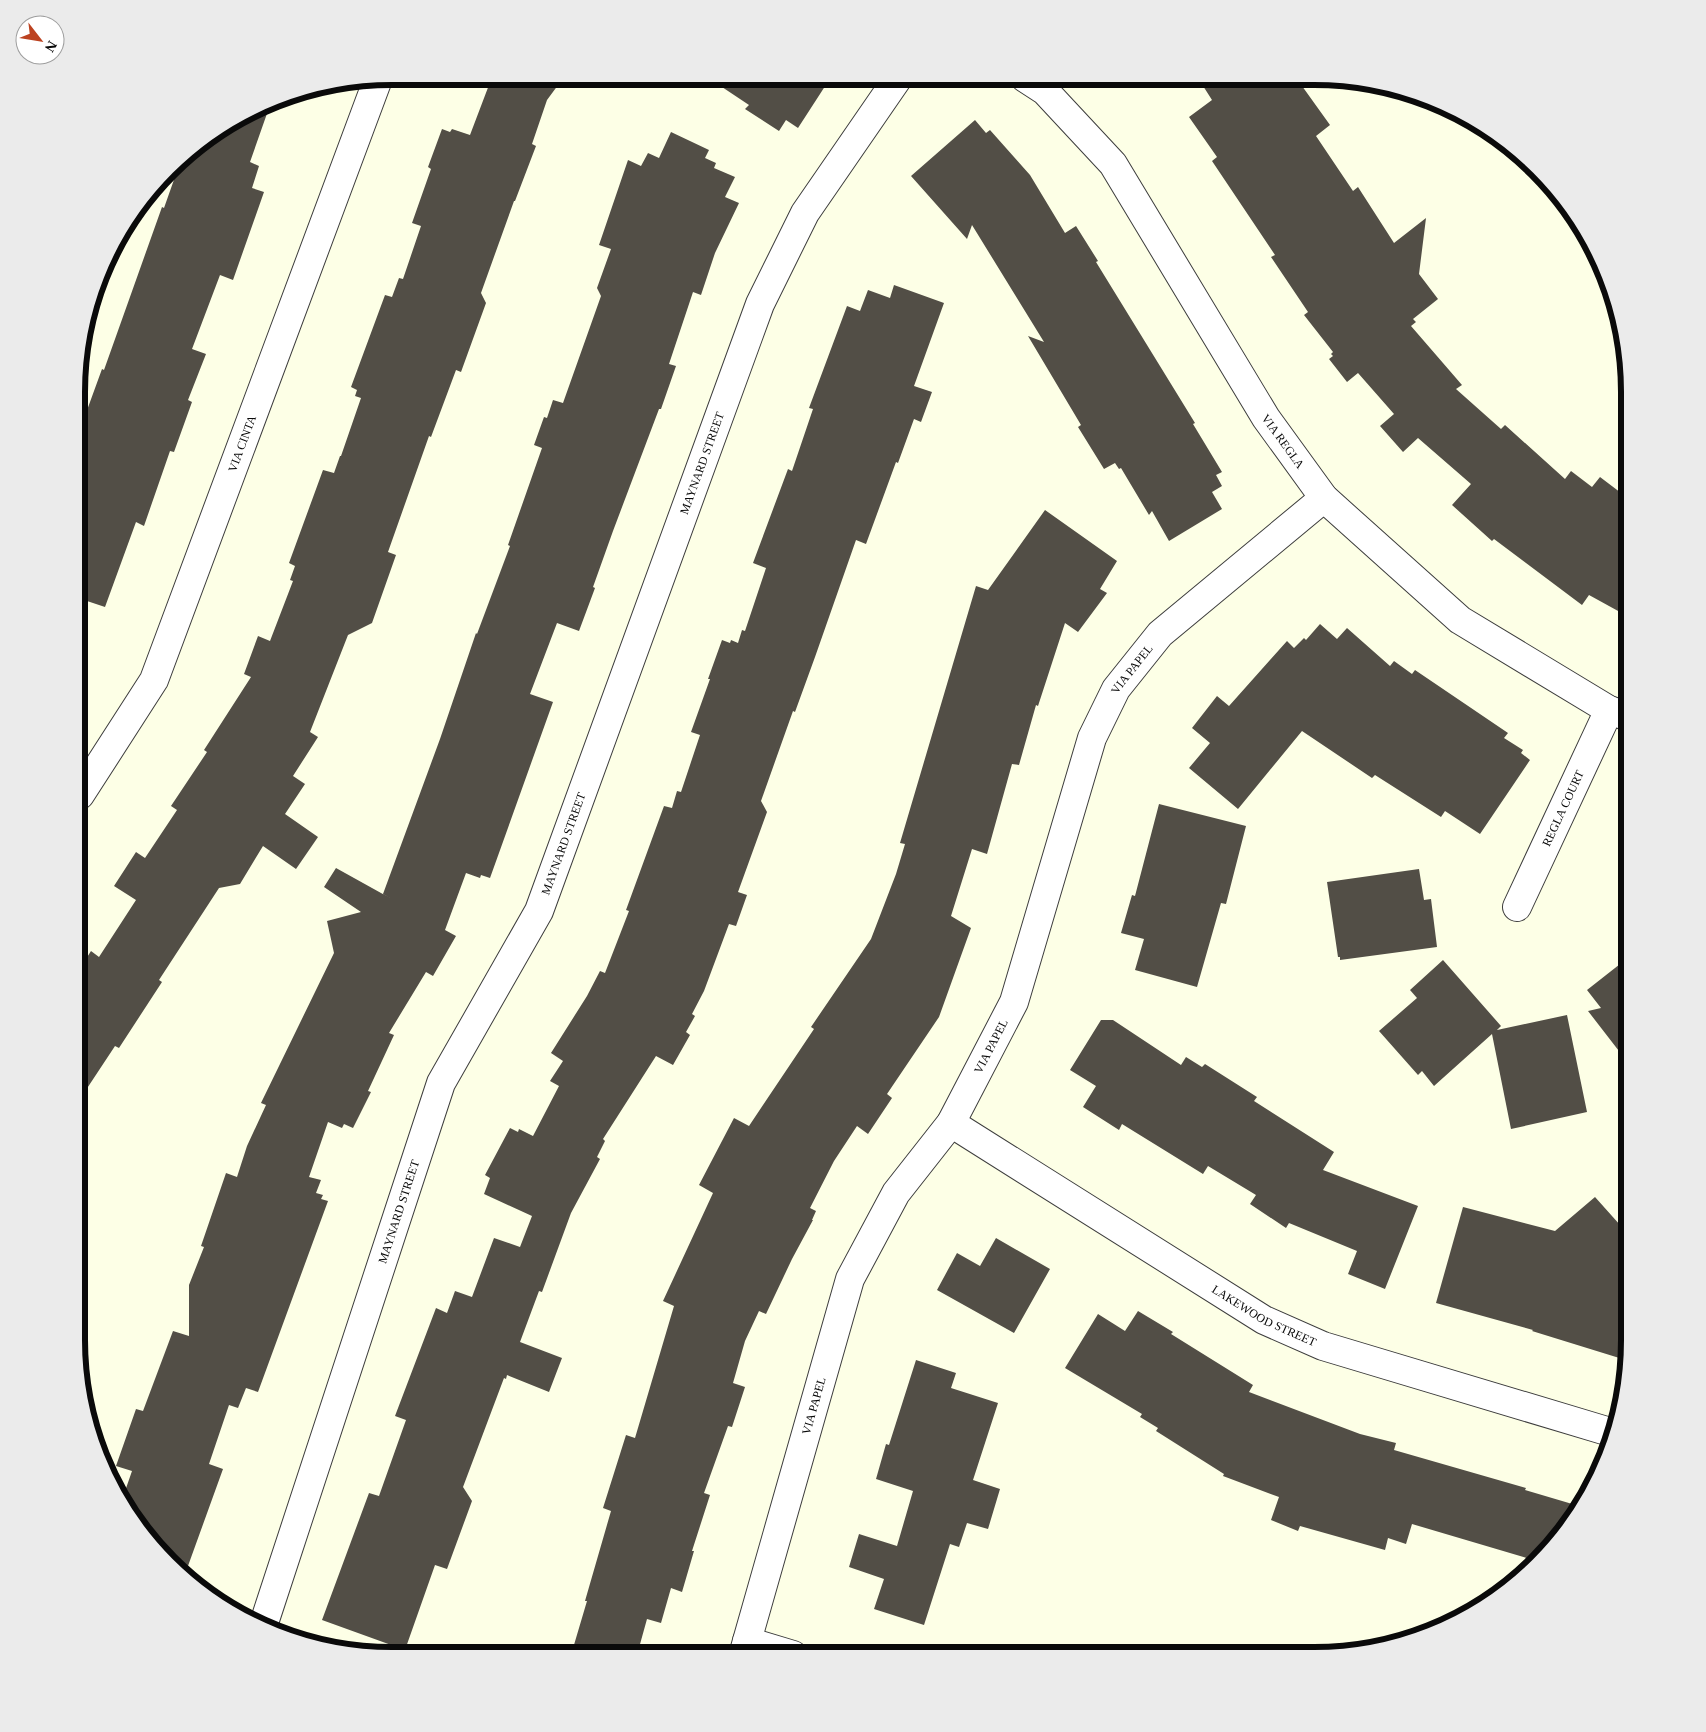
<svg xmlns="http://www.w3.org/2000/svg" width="1706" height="1732" font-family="Georgia,serif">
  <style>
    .building { fill: #524e46 }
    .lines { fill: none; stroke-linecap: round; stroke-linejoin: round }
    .minor-casing { stroke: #3d3d3d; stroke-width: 30 }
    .minor { stroke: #fff; stroke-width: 28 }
    .labels { text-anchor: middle; stroke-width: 5; stroke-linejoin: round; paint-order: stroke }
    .street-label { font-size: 12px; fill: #0a0a0a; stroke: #fff }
    .rim { fill: none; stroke: #0a0a0a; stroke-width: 6 }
  </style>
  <rect width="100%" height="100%" fill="#fdffe6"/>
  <!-- building -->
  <g class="building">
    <path d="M 492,77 L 564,77 L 547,100 L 532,144 L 536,146 L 515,201 L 514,201 L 481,293 L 486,303 L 461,372 L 456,370 L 431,437 L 429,436 L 388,552 L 396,555 L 372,623 L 348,635 L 310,732 L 318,737 L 293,776 L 305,784 L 285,814 L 318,837 L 296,869 L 263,846 L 240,884 L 219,888 L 159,980 L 162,982 L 119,1048 L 115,1046 L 78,1102 L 79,970 L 91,951 L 99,957 L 136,900 L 114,886 L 136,852 L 145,858 L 177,810 L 171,806 L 207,752 L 204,750 L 251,677 L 244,674 L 258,636 L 270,641 L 293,581 L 290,580 L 295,566 L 289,563 L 323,470 L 334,473 L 340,456 L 341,456 L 361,398 L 355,396 L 357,390 L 351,387 L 385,295 L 392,297 L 399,278 L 403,279 L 421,226 L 412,223 L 431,169 L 428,167 L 442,129 L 450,132 L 452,129 L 470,135 Z"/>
    <path d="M 707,77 L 831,77 L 798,128 L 786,120 L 779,131 L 745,109 L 749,105 Z"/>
    <path d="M 1198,78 L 1297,79 L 1330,125 L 1316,136 L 1353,191 L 1358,187 L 1394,243 L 1426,218 L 1419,274 L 1438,299 L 1413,319 L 1416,322 L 1411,326 L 1462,385 L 1456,389 L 1501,429 L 1505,425 L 1565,479 L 1571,471 L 1592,487 L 1600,477 L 1629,499 L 1629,617 L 1589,595 L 1582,605 L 1494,539 L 1492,541 L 1452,505 L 1471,484 L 1418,438 L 1403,452 L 1380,426 L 1394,414 L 1358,373 L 1347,382 L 1329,359 L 1333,356 L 1331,354 L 1333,352 L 1304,315 L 1308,312 L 1271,257 L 1275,255 L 1212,161 L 1217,157 L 1189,117 L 1212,100 Z"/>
    <path d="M 270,105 L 250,162 L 259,166 L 252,188 L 264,192 L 233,280 L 220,275 L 192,349 L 206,354 L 188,400 L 192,402 L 174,452 L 170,451 L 144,526 L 136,522 L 105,607 L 81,599 L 82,424 L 102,369 L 104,370 L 162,207 L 164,208 L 182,157 Z"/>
    <path d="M 975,120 L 986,133 L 990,130 L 1030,175 L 1065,233 L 1076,226 L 1098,261 L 1096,262 L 1195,423 L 1193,424 L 1222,472 L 1216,475 L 1222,486 L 1212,492 L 1222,509 L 1169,541 L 1152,511 L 1149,515 L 1121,468 L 1119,469 L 1115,463 L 1104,469 L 1078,427 L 1081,425 L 1028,336 L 1044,342 L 972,225 L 967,239 L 911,176 Z"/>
    <path d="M 671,132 L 709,150 L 705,158 L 716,163 L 714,168 L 735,177 L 725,197 L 739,203 L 715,253 L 701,295 L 693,292 L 669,364 L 676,366 L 661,409 L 659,409 L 613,531 L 593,587 L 595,588 L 579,631 L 557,623 L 530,694 L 553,702 L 490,878 L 481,875 L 480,878 L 466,873 L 445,930 L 456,936 L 433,976 L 426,972 L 389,1033 L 394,1035 L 368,1091 L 371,1092 L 353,1128 L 344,1124 L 342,1128 L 328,1122 L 309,1177 L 321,1180 L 316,1193 L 323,1195 L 321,1199 L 328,1201 L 258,1392 L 246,1388 L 238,1408 L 229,1405 L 209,1464 L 223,1469 L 184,1577 L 141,1532 L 123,1497 L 132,1471 L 116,1466 L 136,1409 L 143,1411 L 173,1331 L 189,1336 L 189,1285 L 204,1247 L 201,1246 L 226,1173 L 237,1177 L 247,1146 L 266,1105 L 261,1103 L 334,953 L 327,921 L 361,912 L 324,887 L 336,868 L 390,898 L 383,894 L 440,739 L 476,633 L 477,634 L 510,546 L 508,545 L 542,448 L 534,445 L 544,417 L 547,418 L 553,400 L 563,403 L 601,296 L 597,288 L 611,249 L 599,245 L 628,160 L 641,166 L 648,153 L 659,158 Z"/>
    <path d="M 894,285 L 944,303 L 914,386 L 932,392 L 921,422 L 914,419 L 898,463 L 896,462 L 866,544 L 856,540 L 815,657 L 795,712 L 793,711 L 761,801 L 767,812 L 738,892 L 747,895 L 736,926 L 729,924 L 704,991 L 692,1014 L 695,1016 L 686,1032 L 690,1035 L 673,1065 L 656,1056 L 603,1139 L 605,1141 L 597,1157 L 600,1159 L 571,1213 L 542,1292 L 539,1291 L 520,1342 L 562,1358 L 549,1392 L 507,1375 L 506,1379 L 504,1378 L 463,1487 L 472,1501 L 447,1569 L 435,1565 L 405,1650 L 322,1620 L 369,1493 L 379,1496 L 406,1420 L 395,1416 L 436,1308 L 447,1313 L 455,1291 L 472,1297 L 494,1238 L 520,1247 L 532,1216 L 484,1194 L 490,1178 L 485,1175 L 510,1128 L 518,1132 L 519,1129 L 533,1136 L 559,1086 L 550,1081 L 563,1061 L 551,1053 L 587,996 L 600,971 L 605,973 L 629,911 L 626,910 L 664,806 L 672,808 L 677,791 L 681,792 L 700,735 L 691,732 L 710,679 L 708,679 L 722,640 L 730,643 L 731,640 L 738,643 L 742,630 L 745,631 L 766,568 L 753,563 L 788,469 L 792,471 L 813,409 L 809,408 L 847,306 L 860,311 L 868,290 L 890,298 Z"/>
    <path d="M 1045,510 L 1117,561 L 1100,589 L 1107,593 L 1078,632 L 1065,623 L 1038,706 L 1036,705 L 1019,765 L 1012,764 L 987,854 L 972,849 L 951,916 L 971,928 L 939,1017 L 887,1094 L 892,1098 L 868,1134 L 857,1126 L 834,1161 L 810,1208 L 816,1211 L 812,1220 L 813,1220 L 792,1259 L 766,1314 L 759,1311 L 745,1341 L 733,1383 L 745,1387 L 732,1427 L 728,1426 L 704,1493 L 710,1495 L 692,1551 L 694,1551 L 682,1592 L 671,1588 L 661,1623 L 647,1619 L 637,1655 L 571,1655 L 587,1601 L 585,1601 L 611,1511 L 603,1508 L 626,1435 L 635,1438 L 674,1306 L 663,1301 L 713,1193 L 699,1185 L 734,1118 L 749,1126 L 814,1029 L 811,1027 L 871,939 L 896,874 L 905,844 L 900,843 L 976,586 L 988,590 Z"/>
    <path d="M 1320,624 L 1337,639 L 1347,628 L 1390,666 L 1394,661 L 1412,674 L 1415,670 L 1508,733 L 1504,738 L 1523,750 L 1521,753 L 1530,760 L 1480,834 L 1445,811 L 1441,817 L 1375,775 L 1372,778 L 1302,731 L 1238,809 L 1189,768 L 1210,743 L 1192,728 L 1217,696 L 1229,706 L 1287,641 L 1294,648 L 1304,638 L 1306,640 Z"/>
    <path d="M 1159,804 L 1246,826 L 1226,904 L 1221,903 L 1197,987 L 1135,970 L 1144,939 L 1121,933 L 1132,895 L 1135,896 Z"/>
    <path d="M 1419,869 L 1424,900 L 1431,899 L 1437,947 L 1340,960 L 1340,957 L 1338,957 L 1327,882 Z"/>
    <path d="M 1629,957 L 1629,1064 L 1588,1011 L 1601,1008 L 1587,990 Z"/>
    <path d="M 1443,960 L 1501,1026 L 1497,1030 L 1567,1015 L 1587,1112 L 1511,1129 L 1492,1034 L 1434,1086 L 1422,1071 L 1418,1075 L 1379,1031 L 1417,998 L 1410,990 Z"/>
    <path d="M 1101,1020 L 1113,1020 L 1181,1065 L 1186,1057 L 1202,1067 L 1205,1064 L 1257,1097 L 1254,1101 L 1334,1152 L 1323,1170 L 1418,1206 L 1385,1289 L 1348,1274 L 1357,1251 L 1289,1223 L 1286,1228 L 1250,1204 L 1256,1195 L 1208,1166 L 1203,1174 L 1122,1124 L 1119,1130 L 1083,1107 L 1096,1086 L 1070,1070 Z"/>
    <path d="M 1595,1197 L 1629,1235 L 1629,1361 L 1532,1331 L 1533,1330 L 1436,1303 L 1463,1207 L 1555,1231 Z"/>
    <path d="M 996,1238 L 1050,1269 L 1014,1333 L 937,1290 L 957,1253 L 980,1266 Z"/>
    <path d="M 1138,1311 L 1173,1332 L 1171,1334 L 1253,1385 L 1249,1392 L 1360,1434 L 1396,1443 L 1394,1450 L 1526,1488 L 1525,1490 L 1579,1506 L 1552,1548 L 1537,1561 L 1412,1524 L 1406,1544 L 1388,1538 L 1385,1550 L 1300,1526 L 1298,1531 L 1271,1520 L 1279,1497 L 1223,1476 L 1224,1474 L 1156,1431 L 1158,1428 L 1140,1417 L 1142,1414 L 1065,1368 L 1098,1314 L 1125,1331 Z"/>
    <path d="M 916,1360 L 956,1373 L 951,1388 L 998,1403 L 973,1480 L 1000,1489 L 988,1529 L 967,1523 L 959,1547 L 950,1544 L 924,1625 L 874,1609 L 884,1579 L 849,1567 L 859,1534 L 897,1546 L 913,1491 L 876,1479 L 886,1444 L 889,1445 Z"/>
  </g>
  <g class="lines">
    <defs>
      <g id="minor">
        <path id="s1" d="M 1025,78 L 1045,91 L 1113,164 L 1266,418 L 1324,498 L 1460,620 L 1609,710 L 1629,717"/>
        <path id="s2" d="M 80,795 L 154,680 L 378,79"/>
        <path id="s3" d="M 1517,907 L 1609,710"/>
        <path id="s4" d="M 951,1123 L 1264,1320 L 1323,1346 L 1610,1432"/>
        <path id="s5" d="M 263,1626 L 441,1083 L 539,911 L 760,304 L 805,213 L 898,78"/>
        <path d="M 747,1641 L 793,1655"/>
        <path id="s6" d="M 743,1655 L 850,1279 L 896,1193 L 951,1123 L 1014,1002 L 1092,738 L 1116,689 L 1160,634 L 1324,498"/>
      </g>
    </defs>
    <!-- minor casing -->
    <use href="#minor" class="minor-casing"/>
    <!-- minor -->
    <use href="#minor" class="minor"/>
  </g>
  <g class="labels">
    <!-- street labels -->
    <g class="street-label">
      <text dy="4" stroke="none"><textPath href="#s1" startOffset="449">VIA REGLA</textPath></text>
      <text dy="4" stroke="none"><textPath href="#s2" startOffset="389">VIA CINTA</textPath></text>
      <text dy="4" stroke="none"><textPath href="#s5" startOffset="1246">MAYNARD STREET</textPath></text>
      <text dy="4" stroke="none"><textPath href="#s6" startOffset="1069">VIA PAPEL</textPath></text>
      <text dy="4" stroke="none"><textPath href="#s3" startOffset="109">REGLA COURT</textPath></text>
      <text dy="4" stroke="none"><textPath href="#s5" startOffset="841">MAYNARD STREET</textPath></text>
      <text dy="4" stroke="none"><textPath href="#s6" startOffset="664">VIA PAPEL</textPath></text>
      <text dy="4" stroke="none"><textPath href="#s5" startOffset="436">MAYNARD STREET</textPath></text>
      <text dy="4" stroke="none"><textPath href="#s4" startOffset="368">LAKEWOOD STREET</textPath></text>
      <text dy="4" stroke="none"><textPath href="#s6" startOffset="259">VIA PAPEL</textPath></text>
    </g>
  </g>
  <!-- crop -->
  <path d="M0 0H1706V1732H0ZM392 85H1314A307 307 0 0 1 1621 392V1340A307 307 0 0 1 1314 1647H392A307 307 0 0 1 85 1340V392A307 307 0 0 1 392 85Z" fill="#ebebeb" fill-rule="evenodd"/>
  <path class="rim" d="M392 85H1314A307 307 0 0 1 1621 392V1340A307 307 0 0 1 1314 1647H392A307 307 0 0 1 85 1340V392A307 307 0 0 1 392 85Z"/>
  <!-- north arrow -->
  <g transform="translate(40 40) rotate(121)"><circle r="24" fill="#ffffff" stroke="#9d9d9d"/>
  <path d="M0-4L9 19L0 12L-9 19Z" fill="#bc4220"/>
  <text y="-8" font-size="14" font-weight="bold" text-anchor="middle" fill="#0a0a0a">N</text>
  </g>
</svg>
